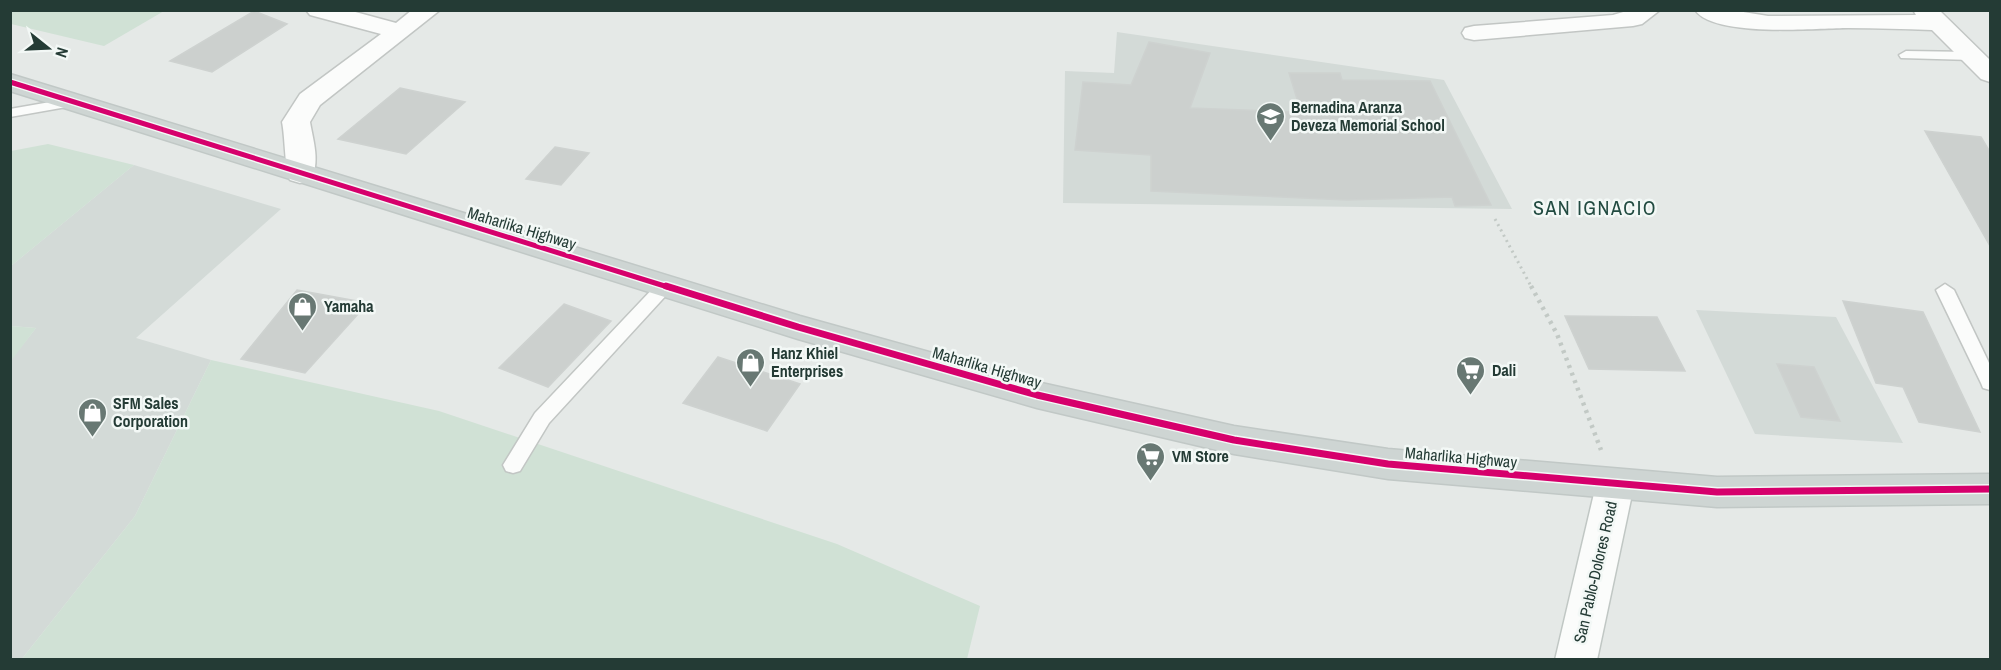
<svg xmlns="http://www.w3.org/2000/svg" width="2001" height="670" font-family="'Archivo Narrow',sans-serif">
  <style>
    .built { fill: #d3dad7 }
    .green { fill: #d0e1d5 }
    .building { fill: #ccd0ce; stroke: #ced2d0; stroke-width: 1.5 }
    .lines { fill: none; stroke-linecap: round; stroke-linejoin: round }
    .service-casing { stroke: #c2c6c4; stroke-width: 3 }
    .minor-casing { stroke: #c2c6c4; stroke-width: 3 }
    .secondary-casing { stroke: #c0c7c4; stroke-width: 3 }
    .primary-casing { stroke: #c1c8c6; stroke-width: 3 }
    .path-far1 { stroke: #c2c9c5; stroke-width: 3; stroke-dasharray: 2 4; stroke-linecap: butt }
    .path { stroke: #c2c9c5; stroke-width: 4.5; stroke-dasharray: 3 5; stroke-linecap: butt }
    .service { fill: #fbfcfb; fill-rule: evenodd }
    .minor { fill: #fbfcfb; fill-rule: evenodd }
    .secondary { fill: #fbfcfb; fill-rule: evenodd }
    .primary { fill: #ced5d3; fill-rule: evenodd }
    .cycleway-far1-casing { stroke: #f3f8f6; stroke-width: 8 }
    .cycleway-casing { stroke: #f3f8f6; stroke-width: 10 }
    .cycleway-far1 { stroke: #d6006c; stroke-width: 5 }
    .cycleway { stroke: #d6006c; stroke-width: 7 }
    .labels { text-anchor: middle; stroke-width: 5; stroke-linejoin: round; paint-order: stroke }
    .poi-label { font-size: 16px; font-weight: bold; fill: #243b35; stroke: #f3f8f6; text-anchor: start }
    .street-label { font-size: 16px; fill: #243b35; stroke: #f3f8f6 }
    .quarter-label { font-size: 20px; letter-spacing: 1.5px; fill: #224b41; stroke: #f3f8f6 }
  </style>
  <rect width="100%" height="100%" fill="#e5e9e7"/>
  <!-- built -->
  <g class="built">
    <path d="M 1117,32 L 1444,80 L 1512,209 L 1063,203 L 1065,71 L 1114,73 Z"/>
    <path d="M 134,165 L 281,209 L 136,338 L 211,360 L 135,516 L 21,660 L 10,659 L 10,361 L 36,328 L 11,326 L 11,266 Z"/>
    <path d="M 1696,310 L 1836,317 L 1903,443 L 1755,434 Z"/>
  </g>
  <!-- green -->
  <g class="green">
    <path d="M 11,10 L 164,10 L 164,11 L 104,46 L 11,24 Z"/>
    <path d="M 48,144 L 134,165 L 11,266 L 11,151 Z"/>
    <path d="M 10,326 L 36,328 L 11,361 L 10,361 Z"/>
    <path d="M 211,360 L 439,411 L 837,544 L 980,606 L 967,659 L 21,660 L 135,516 Z"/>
  </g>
  <!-- building -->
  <g class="building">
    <path d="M 254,11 L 287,24 L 212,72 L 170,61 Z"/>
    <path d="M 1149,42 L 1210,53 L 1190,108 L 1301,112 L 1289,73 L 1340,73 L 1342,80 L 1430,81 L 1491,205 L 1455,206 L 1452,197 L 1347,200 L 1151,191 L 1151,155 L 1075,150 L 1083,82 L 1131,85 Z"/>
    <path d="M 400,88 L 465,102 L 406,154 L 338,139 Z"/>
    <path d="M 1925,131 L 1981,137 L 1990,152 L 1990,246 Z"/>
    <path d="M 555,147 L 589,153 L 561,185 L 526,179 Z"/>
    <path d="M 297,290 L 368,303 L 305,373 L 241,359 Z"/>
    <path d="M 1843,301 L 1923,312 L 1980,432 L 1919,422 L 1903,387 L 1876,383 Z"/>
    <path d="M 564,304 L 611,321 L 548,387 L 499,368 Z"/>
    <path d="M 1565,316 L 1657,317 L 1685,371 L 1589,369 Z"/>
    <path d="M 718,357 L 800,384 L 767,431 L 683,403 Z"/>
    <path d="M 1777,364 L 1814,367 L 1840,421 L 1801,417 Z"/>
  </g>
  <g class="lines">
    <defs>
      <g id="service">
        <path d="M 1906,51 L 1972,52 L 1979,56 L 1972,60 L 1901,58 L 1899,55 Z"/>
        <path d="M 73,98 L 78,99 L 80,102 L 78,105 L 10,117 L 10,109 Z"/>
        <path d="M 665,280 L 671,282 L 674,286 L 671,290 L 549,423 L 520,471 L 513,473 L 506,471 L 503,465 L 535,413 L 659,282 Z"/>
        <path d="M 1945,284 L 1954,290 L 1990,365 L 1990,390 L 1983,388 L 1981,383 L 1936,290 Z"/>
      </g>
      <g id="minor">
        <path d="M 306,10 L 348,10 L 396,23 L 412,10 L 440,10 L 320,105 L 310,122 C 313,140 321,164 310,180 L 300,183 L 290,180 C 285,173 285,135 282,122 L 300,94 L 381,34 L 310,15 Z"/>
        <path d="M 1630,10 L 1660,10 L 1642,24 L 1633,26 L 1474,40 L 1465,38 L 1462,33 L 1465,28 L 1474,26 L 1613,15 Z"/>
        <path d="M 1695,10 L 1731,10 L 1768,16 L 1916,15 L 1913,10 L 1939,10 L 1990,60 L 1990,82 L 1981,79 L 1932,30 C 1904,29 1876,28 1848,28 C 1817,28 1714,38 1695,10 Z"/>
      </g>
      <path id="secondary" d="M 1615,470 L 1628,474 L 1634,485 L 1597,660 L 1555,660 L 1596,485 L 1602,474 Z"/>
      <path id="primary" d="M 10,74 L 800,316 L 1037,382 L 1234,426 L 1388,449 L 1717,477 L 1990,474 L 1990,504 L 1717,507 L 1388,479 L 1234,454 L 1037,408 L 798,339 L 10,91 Z"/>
    </defs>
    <!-- service casing -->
    <use href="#service" class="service-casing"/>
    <!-- minor casing -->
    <use href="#minor" class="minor-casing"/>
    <!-- secondary casing -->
    <use href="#secondary" class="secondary-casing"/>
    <!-- primary casing -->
    <use href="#primary" class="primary-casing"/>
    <!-- path-far1 -->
    <path class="path-far1" d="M 1495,219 L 1532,288"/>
    <!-- path -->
    <path class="path" d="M 1531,286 L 1557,334 L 1601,450"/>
    <!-- service -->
    <use href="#service" class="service"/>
    <!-- minor -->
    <use href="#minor" class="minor"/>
    <!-- secondary -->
    <use href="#secondary" class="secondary"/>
    <!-- primary -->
    <use href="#primary" class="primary"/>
    <defs>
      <path id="cycleway-far1" d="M 10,82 L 671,288"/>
      <path id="cycleway" d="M 666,286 L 798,327 L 1037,395 L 1234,440 L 1388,464 L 1717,492 L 1990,489"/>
    </defs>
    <!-- cycleway-far1 casing -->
    <use href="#cycleway-far1" class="cycleway-far1-casing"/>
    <!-- cycleway casing -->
    <use href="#cycleway" class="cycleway-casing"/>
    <!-- cycleway-far1 -->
    <use href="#cycleway-far1" class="cycleway-far1"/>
    <!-- cycleway -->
    <use href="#cycleway" class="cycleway"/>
  </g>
  <!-- icons -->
  <defs>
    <symbol id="school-pin" viewBox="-11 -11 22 30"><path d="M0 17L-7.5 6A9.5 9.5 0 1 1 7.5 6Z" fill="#687873" stroke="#f3f8f6"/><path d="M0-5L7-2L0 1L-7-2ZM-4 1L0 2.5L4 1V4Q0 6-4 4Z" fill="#fff"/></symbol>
    <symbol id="shop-pin" viewBox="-11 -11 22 30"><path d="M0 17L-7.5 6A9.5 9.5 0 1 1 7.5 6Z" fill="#687873" stroke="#f3f8f6"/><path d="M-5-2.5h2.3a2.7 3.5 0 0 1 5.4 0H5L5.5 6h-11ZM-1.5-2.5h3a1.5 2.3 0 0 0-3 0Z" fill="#fff"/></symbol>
    <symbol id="supermarket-pin" viewBox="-11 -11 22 30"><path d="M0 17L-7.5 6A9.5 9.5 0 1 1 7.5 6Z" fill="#687873" stroke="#f3f8f6"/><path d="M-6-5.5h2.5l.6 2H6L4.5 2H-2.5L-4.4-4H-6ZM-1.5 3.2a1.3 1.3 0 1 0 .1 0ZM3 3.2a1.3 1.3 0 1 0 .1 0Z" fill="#fff"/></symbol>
  </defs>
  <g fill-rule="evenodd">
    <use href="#school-pin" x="1254" y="100" width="33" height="45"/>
    <use href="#shop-pin" x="286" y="290" width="33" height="45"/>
    <use href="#shop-pin" x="734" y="346" width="33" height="45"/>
    <use href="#supermarket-pin" x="1454" y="354" width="33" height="45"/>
    <use href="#shop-pin" x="76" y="396" width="33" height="45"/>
    <use href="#supermarket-pin" x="1134" y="440" width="33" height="45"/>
  </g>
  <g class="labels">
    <!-- poi labels -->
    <g class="poi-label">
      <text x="1291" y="113">Bernadina Aranza<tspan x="1291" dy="18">Deveza Memorial School</tspan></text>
      <text x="324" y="312">Yamaha</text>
      <text x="771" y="359">Hanz Khiel<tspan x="771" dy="18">Enterprises</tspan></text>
      <text x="1492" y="376">Dali</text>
      <text x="113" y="409">SFM Sales<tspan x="113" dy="18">Corporation</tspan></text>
      <text x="1172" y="462">VM Store</text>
    </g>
    <!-- street labels -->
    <g class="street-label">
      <text transform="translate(522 228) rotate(17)" y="6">Maharlika Highway</text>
      <text transform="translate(987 367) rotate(16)" y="6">Maharlika Highway</text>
      <text transform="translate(1461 457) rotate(5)" y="6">Maharlika Highway</text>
      <text transform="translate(1595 572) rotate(-77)" y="6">San Pablo-Dolores Road</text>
    </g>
    <!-- quarter labels -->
    <g class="quarter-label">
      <text x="1595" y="215">SAN IGNACIO</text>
    </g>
  </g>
  <!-- border -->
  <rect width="2001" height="670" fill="none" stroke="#243b35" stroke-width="24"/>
  <!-- north arrow -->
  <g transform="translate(48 48) rotate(108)" stroke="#f3f8f6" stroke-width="4.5" paint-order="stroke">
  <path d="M0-4.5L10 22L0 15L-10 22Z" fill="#243b35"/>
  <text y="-9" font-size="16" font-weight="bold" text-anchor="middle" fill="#243b35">N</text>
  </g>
</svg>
